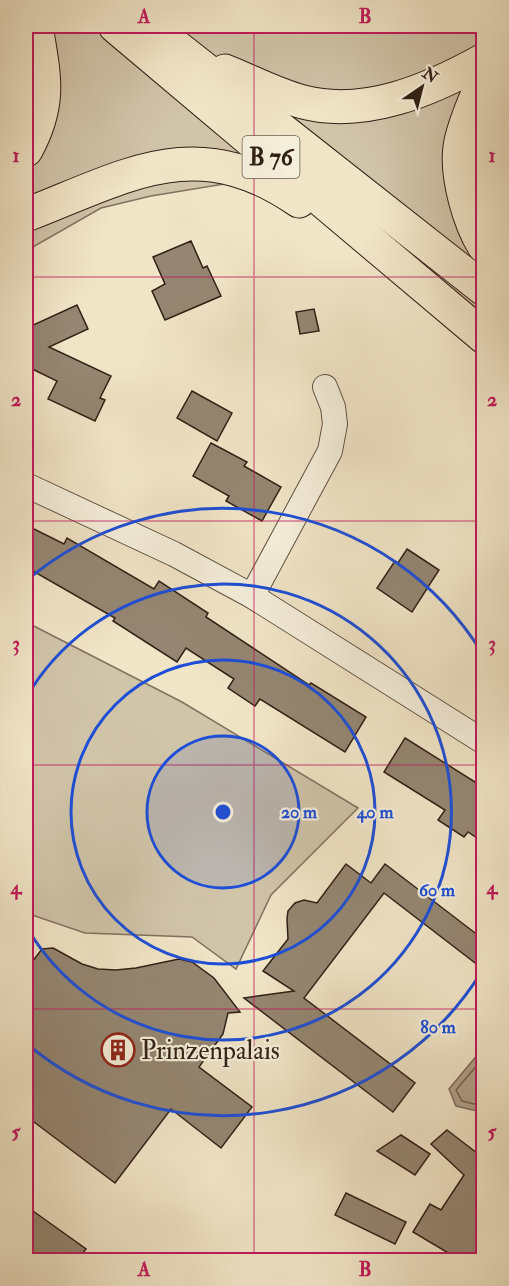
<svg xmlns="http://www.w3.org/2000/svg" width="509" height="1286" font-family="'IM FELL Double Pica',serif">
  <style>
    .green { fill: #d0c4a9; stroke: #80725f; stroke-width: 1.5 }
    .water { fill: #afa28a; stroke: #7d6e5b; stroke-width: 1.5 }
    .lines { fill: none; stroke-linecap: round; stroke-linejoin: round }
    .shore { stroke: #706150; stroke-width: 1.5 }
    .building { fill: #948672; stroke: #312015; stroke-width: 1.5 }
    .minor-casing { stroke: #615142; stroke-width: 26 }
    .highway-casing { stroke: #312015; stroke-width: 35 }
    .minor { stroke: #f5eedb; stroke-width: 24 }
    .highway { stroke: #f0e5c7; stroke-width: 33 }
    .grid { fill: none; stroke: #c2185b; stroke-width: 1.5; stroke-opacity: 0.55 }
    .ring { fill: none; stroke: #1d4ed8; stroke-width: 3 }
    .labels { text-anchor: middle; stroke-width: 4.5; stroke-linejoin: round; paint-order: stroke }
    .shield { fill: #f5eedb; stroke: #6c5e50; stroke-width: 1.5 }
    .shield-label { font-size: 24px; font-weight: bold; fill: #312015 }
    .poi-label { font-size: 26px; fill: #312015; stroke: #f5eedb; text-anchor: start }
    .centre { fill: #1d4ed8; stroke: #f5eedb; stroke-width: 3 }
    .ring-label { font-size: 18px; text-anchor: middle; font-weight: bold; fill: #1d4ed8; stroke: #f5eedb; stroke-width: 4.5; stroke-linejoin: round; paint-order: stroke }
    .neatline { fill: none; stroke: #c2185b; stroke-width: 2 }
    .grid-label { font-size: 20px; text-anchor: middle; font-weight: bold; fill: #c2185b }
  </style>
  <rect width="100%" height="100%" fill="#f0e5c7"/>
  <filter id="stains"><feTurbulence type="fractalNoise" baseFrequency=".00333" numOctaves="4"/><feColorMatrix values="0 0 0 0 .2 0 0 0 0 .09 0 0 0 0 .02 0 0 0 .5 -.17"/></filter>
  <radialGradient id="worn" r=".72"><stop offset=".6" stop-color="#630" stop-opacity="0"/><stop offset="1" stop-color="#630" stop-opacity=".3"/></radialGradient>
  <!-- green -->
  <g class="green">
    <path d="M 26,26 L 483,26 L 483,319 L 303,171 L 151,196 L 101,208 L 26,251 Z"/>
    <path d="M 26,622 L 182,702 L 358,808 L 271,895 L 236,969 L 192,937 L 85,933 L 26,913 Z"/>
  </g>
  <!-- water -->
  <path class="water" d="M 483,1048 L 483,1104 L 477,1111 L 456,1106 L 449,1089 Z"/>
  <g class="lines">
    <!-- shore -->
    <path class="shore" d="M 484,1057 L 456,1090 L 462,1101 L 474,1104 L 484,1101"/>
  </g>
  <!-- building -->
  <g class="building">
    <path d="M 191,241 L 203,268 L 207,266 L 221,296 L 165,320 L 152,291 L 165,284 L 153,257 Z"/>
    <path d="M 77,305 L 88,329 L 49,347 L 111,376 L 100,398 L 105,400 L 95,421 L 48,399 L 57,381 L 26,366 L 26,336 L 31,326 Z"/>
    <path d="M 314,309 L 319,331 L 300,334 L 296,312 Z"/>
    <path d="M 192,391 L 232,413 L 217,441 L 177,418 Z"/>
    <path d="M 211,443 L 247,462 L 244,466 L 281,487 L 262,521 L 226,501 L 229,496 L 193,476 Z"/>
    <path d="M 26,525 L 64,544 L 67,538 L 154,589 L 159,581 L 208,613 L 206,617 L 309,685 L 311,683 L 366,717 L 345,752 L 260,699 L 255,706 L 228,688 L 234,679 L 186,648 L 177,662 L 113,621 L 115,618 L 26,567 Z"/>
    <path d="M 407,549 L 439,570 L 412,612 L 377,588 L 395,561 L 398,563 Z"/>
    <path d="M 405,738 L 483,787 L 483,842 L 468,832 L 464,837 L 438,820 L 445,810 L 384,772 Z"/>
    <path d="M 346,864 L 371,883 L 385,864 L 483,939 L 483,969 L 384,893 L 304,998 L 415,1083 L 393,1112 L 244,998 L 294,991 L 263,971 L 288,939 L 287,919 L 288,911 L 295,903 L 304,900 L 317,903 Z"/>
    <path d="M 53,948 L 82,964 L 98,969 L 116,970 L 136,968 L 179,959 L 192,962 L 214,978 L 240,1012 L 228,1013 L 223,1034 L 199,1067 L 252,1107 L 221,1148 L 171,1109 L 115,1183 L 26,1116 L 26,970 L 42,949 Z"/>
    <path d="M 447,1130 L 477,1153 L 483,1143 L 483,1260 L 460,1260 L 413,1232 L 430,1204 L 441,1210 L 464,1175 L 431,1144 Z"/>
    <path d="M 401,1135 L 430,1154 L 415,1175 L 377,1151 Z"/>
    <path d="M 346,1193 L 406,1222 L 395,1244 L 335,1215 Z"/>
    <path d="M 26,1206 L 86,1249 L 77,1260 L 26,1260 Z"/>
  </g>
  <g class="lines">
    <defs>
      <g id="minor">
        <path d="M 26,485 L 174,554 L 252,596 L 484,742"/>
        <path d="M 252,596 L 330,451 L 335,424 L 333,407 L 325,387"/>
      </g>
      <g id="highway">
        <path d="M 115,26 L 484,337"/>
        <path d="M 150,26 L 484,289"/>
        <path d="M 225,71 C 250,81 276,95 303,102 C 365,118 430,90 484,60"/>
        <path d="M 484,81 C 476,96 462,131 460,147 C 456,176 469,222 484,246"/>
        <path d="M 26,150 C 52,103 44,75 36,26"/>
        <path d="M 26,215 C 127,176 196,130 299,201"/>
      </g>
    </defs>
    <!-- minor casing -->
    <use href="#minor" class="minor-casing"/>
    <!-- highway casing -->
    <use href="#highway" class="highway-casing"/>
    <!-- minor -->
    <use href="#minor" class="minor"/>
    <!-- highway -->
    <use href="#highway" class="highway"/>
  </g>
  <!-- grid -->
  <path class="grid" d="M 254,26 L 254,1260M 26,277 L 484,277M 26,521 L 484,521M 26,765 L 484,765M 26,1009 L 484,1009"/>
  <!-- distance rings -->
  <circle cx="223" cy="812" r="76" fill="#1d4ed8" fill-opacity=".12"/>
  <g class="ring">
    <circle cx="223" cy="812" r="76"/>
    <circle cx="223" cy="812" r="152"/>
    <path d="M26 698A228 228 0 1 1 26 926"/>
    <path d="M482 971A304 304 0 0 1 26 1043M26 581A304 304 0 0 1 482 653"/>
  </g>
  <!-- icons -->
  <defs>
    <symbol id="building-ring" viewBox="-11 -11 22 22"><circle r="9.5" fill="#f5eedb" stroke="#8f2418" stroke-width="1.5"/><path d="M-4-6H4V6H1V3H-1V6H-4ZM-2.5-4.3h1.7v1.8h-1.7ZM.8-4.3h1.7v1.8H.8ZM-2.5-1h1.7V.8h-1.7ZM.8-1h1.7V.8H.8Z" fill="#8f2418"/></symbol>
  </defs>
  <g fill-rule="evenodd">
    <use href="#building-ring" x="99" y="1031" width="38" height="38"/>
  </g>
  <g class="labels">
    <!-- shield labels -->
    <rect class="shield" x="242.5" y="136" width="57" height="42" rx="4.5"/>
    <g class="shield-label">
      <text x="271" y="165">B 76</text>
    </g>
    <!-- poi labels -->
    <g class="poi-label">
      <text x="141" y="1059">Prinzenpalais</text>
    </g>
  </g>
  <circle cx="223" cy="812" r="9" class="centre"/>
  <g class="ring-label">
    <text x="299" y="818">20 m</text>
    <text x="375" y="818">40 m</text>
    <text x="437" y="896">60 m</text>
    <text x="438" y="1033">80 m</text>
  </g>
  <!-- margin -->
  <rect width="509" height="1286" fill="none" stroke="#f0e5c7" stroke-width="66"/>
  <!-- north arrow -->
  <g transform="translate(422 87) rotate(35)" stroke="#f5eedb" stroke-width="4.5" paint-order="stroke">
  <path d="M0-4.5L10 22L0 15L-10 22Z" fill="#312015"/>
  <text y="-9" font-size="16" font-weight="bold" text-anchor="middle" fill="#312015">N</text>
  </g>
  <rect x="33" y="33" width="443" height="1220" class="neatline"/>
  <g class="grid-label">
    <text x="144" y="23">A</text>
    <text x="365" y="23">B</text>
    <text x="16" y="162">1</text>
    <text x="492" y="162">1</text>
    <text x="16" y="406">2</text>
    <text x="492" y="406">2</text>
    <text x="16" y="650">3</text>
    <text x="492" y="650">3</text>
    <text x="16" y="894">4</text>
    <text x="492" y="894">4</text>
    <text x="16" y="1138">5</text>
    <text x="492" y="1138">5</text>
    <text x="144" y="1276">A</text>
    <text x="365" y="1276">B</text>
  </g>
  <rect width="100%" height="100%" filter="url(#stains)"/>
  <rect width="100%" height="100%" fill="url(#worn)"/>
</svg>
